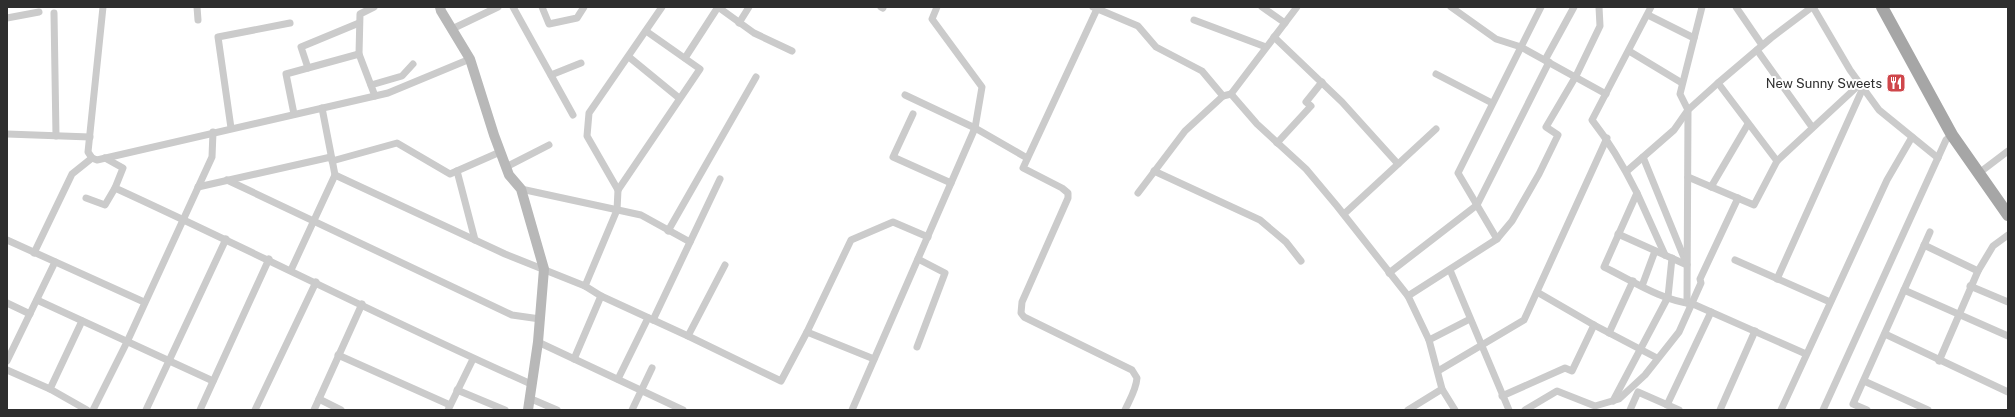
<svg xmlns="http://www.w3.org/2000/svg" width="2015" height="417" font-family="'Public Sans',sans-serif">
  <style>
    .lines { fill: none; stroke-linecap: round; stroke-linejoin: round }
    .street { stroke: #cbcbcb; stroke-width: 7 }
    .secondary { stroke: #b8b8b8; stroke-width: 10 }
    .primary { stroke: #a6a6a6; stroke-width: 12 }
    .labels { text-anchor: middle; stroke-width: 4; stroke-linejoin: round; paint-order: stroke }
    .poi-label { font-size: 13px; fill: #2e2e2e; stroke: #fff; text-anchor: end }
  </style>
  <rect width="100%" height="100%" fill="#fff"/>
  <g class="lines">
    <!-- street -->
    <g class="street">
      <path d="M 103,7 L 88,152 L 92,158 L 97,160 L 388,93 L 470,59"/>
      <path d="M 197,7 L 198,20"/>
      <path d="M 374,7 L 360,14 L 359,54 L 375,96"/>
      <path d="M 513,7 L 573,115"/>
      <path d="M 542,7 L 549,24 L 577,18 L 584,7"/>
      <path d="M 718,7 L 754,33 L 792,51"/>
      <path d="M 881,7 L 883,8"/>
      <path d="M 1093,7 L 1138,26 L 1156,47 L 1202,71 L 1223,96 L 1231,94 L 1257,124 L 1306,169 L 1337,206 L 1408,296 L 1429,340 L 1442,389 L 1455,410"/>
      <path d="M 1262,7 L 1285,23"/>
      <path d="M 1451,7 L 1496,39 L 1521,47 L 1606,94"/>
      <path d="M 1651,7 L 1592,120 C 1610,143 1624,167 1637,193 L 1604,267 C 1631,280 1662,301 1693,304 L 1806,354"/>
      <path d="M 1736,7 L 1762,45"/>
      <path d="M 1813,7 L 1850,70 L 1879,110 L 1938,158"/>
      <path d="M 1097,9 L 1023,168 L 1062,188 L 1068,193 L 1068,198 L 1022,302 L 1021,313 L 1024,317 L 1132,370 L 1137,378 C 1136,390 1130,399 1125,410"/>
      <path d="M 54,13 L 56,136"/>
      <path d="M 1648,15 L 1694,38"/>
      <path d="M 7,18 L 39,12"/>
      <path d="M 1194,20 L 1266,47"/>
      <path d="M 739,23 L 749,7"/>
      <path d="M 452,29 L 498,7"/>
      <path d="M 1274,37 L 1342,102 L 1398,164"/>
      <path d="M 1757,50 L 1812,127"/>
      <path d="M 1629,51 L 1682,83"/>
      <path d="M 629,57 L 679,98"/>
      <path d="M 685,58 L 718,7"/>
      <path d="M 1545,60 L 1574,7"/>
      <path d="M 308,68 L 301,47 L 359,23"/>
      <path d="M 1436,74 L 1492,103"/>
      <path d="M 551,75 L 581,63"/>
      <path d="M 1718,83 L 1777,161"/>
      <path d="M 371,85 L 402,76 L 413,64"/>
      <path d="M 1231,94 L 1297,7"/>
      <path d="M 905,95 L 975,128 L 1027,158"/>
      <path d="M 322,108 L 335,175"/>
      <path d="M 294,114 L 286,74 L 359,54"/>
      <path d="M 913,114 L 893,157 L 951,183"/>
      <path d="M 231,128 L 218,37 L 290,23"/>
      <path d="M 7,134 L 90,137"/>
      <path d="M 1277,143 L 1311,106 L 1306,102 L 1322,82"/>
      <path d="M 1643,157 L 1685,260"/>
      <path d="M 105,158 L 123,168 L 115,188 C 255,252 391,322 531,384"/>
      <path d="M 332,161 L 397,143 L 450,174 L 500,152"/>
      <path d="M 506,167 L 549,145"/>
      <path d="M 457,171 L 475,240"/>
      <path d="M 1154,171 L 1260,220 L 1286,242 L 1301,261"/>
      <path d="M 1627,171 L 1674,130 L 1688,110 L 1718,83 L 1771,38 L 1812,7"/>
      <path d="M 1979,173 L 2008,151"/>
      <path d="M 1688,177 L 1754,205 L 1777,161 L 1860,84"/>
      <path d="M 227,180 L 512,315 L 540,319"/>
      <path d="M 198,187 L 331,157"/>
      <path d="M 1711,187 L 1748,124"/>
      <path d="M 521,189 L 641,215 L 690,242"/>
      <path d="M 618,190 L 587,136 L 589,113 L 662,7"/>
      <path d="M 1138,193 L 1185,131 L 1223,96"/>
      <path d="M 1637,193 L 1665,255"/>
      <path d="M 86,198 L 105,205 L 115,188"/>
      <path d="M 1344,214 L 1436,129"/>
      <path d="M 668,231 L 756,77"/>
      <path d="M 1618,234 L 1687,265"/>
      <path d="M 1497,239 L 1458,173 L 1541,7"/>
      <path d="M 7,240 L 144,302"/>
      <path d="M 1924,245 L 1978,271"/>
      <path d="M 34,253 L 72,174 L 92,158"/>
      <path d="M 1735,260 L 1830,302"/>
      <path d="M 291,270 L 335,175 L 505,254 L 585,286 L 601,296 L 688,336 L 781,381 L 807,332 L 851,240 L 893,222 L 928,237"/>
      <path d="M 1450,270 L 1509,410"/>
      <path d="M 1389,273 L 1477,205 L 1549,62"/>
      <path d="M 1777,279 L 1863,88"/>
      <path d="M 585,286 L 617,210 L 618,190 L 700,69 L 646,31"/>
      <path d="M 1642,286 L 1655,251"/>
      <path d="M 1970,286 L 2008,302"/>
      <path d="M 1904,290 L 2008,336"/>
      <path d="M 1537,292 L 1594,325 L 1657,358"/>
      <path d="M 1408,296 L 1497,239 L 1512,221 L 1539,174 L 1558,135 L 1546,127 L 1576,76 L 1600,26 L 1599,7"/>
      <path d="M 37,300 L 213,381"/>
      <path d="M 7,303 L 30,314"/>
      <path d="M 1687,303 L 1688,110 L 1680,94 L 1702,7"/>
      <path d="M 653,320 L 720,179"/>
      <path d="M 807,332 L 874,359"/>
      <path d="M 1609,333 L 1633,281"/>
      <path d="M 1885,334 L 2008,392"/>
      <path d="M 688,336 L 725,265"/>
      <path d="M 1429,340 L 1470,319"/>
      <path d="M 538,342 L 683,410"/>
      <path d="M 917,347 L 945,273 L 918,259"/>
      <path d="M 338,355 L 450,405"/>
      <path d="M 574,359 L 601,296"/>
      <path d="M 7,361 L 55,262"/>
      <path d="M 1939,361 L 1978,271 L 1993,246 L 2008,235"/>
      <path d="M 7,370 L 50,389 L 87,410"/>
      <path d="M 1438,371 L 1524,320 L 1607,138"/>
      <path d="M 618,379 L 648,318"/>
      <path d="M 1864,381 L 1928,410"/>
      <path d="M 50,389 L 82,321"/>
      <path d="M 457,390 L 505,410"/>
      <path d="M 1502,396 L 1565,368 L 1572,371 L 1594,325"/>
      <path d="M 529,398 L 557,410"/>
      <path d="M 319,399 L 341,410"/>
      <path d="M 1613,401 L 1668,297 L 1672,258"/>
      <path d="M 1667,405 L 1711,312"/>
      <path d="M 93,410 L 127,342 L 212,157 L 213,132"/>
      <path d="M 146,410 L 226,239"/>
      <path d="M 200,410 L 269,259"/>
      <path d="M 255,410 L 316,282"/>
      <path d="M 314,410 L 362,304"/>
      <path d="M 448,410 L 473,359"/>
      <path d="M 632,410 L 652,368"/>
      <path d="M 852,410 L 975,128 L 982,87 L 932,19 L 937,7"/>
      <path d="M 1408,410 L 1442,389"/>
      <path d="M 1525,410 L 1557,391 L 1595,406 L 1619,399 L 1645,375 L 1679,332 L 1701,283 L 1700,279 L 1738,198"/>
      <path d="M 1630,410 L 1638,392 L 1679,410"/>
      <path d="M 1720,410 L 1755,331"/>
      <path d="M 1781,410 L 1887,180 L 1912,137"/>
      <path d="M 1823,410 L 1946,140 L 1952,135"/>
      <path d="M 1867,410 L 1853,404 L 1930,232"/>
    </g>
    <!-- secondary -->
    <path class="secondary" d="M 440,7 L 441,11 L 470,59 L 494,135 L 509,175 L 521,189 L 544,269 L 538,342 L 528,410"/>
    <!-- primary -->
    <path class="primary" d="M 1882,7 L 1952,135 L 2008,215"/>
  </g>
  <!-- icons -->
  <defs>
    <symbol id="restaurant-square" viewBox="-11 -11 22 22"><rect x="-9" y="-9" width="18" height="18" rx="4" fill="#cf474b" stroke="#fff"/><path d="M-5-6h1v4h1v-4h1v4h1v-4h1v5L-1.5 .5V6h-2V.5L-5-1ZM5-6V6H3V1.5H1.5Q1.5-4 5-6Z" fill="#fff"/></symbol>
  </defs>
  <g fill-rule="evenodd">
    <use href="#restaurant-square" x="1885" y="72" width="22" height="22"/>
  </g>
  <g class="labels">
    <!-- poi labels -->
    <g class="poi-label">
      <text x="1882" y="88">New Sunny Sweets</text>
    </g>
  </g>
  <!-- border -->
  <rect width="2015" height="417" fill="none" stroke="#2e2e2e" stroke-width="16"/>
</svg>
